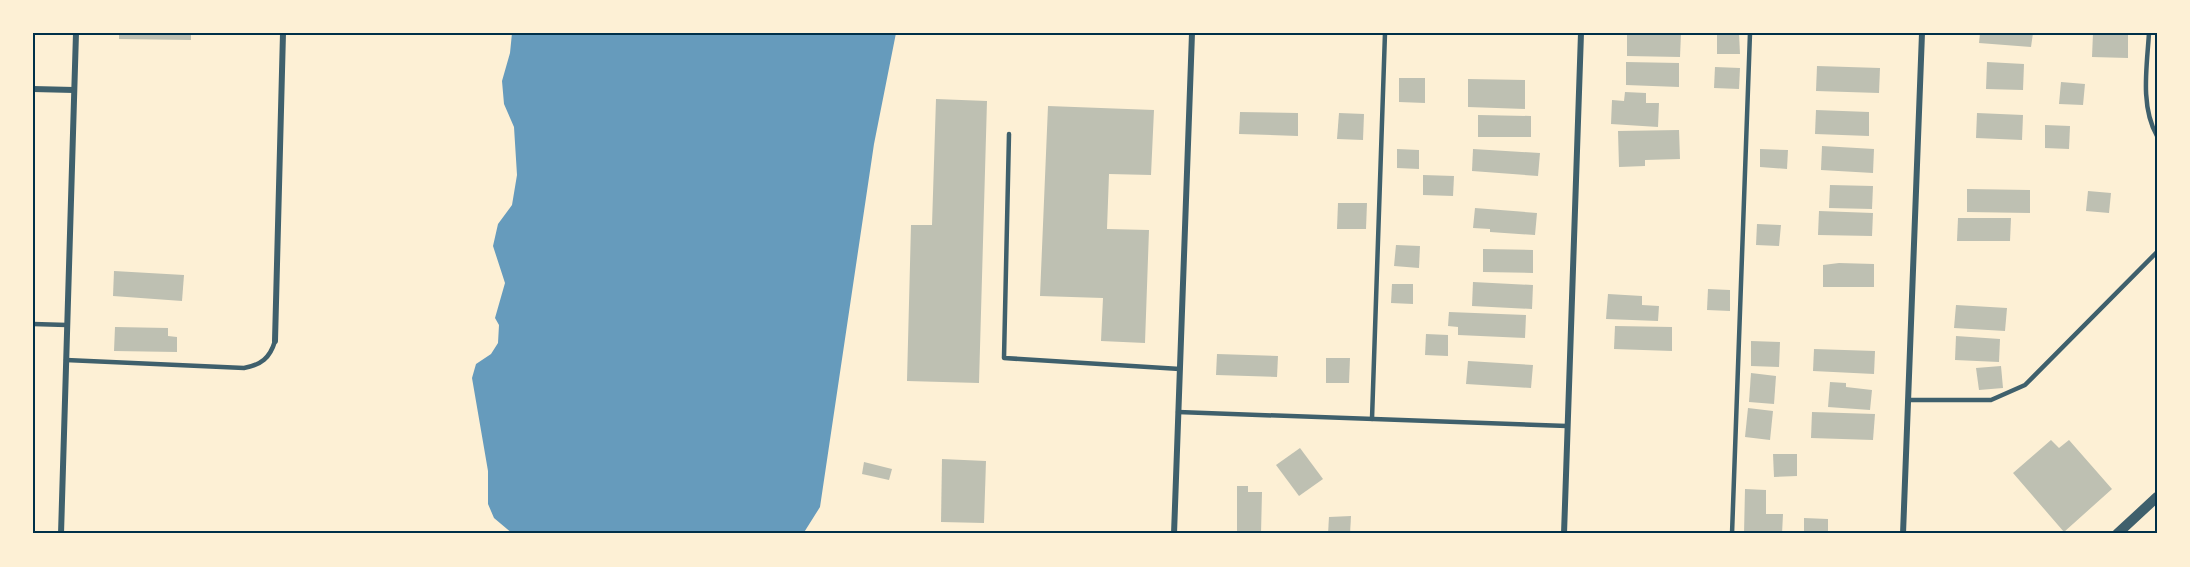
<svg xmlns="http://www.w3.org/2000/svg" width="2190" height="567" font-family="Poppins,sans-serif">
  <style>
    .water { fill: #669bbc }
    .building { fill: #bec0b2 }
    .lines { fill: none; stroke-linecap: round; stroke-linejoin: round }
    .service { stroke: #3f606c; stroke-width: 4.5 }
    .minor { stroke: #3f606c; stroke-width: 6 }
    .tertiary { stroke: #3f606c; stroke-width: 10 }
    .neatline { fill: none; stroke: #003049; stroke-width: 2 }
  </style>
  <rect width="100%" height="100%" fill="#fdf0d5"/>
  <!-- water -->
  <path class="water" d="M 512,33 L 896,33 L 874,144 L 820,507 L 803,534 L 513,534 L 494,518 L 488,504 L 488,471 L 472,378 L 476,364 L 491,354 L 498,343 L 499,325 L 495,318 L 505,283 L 493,246 L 498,224 L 512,205 L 517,175 L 514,127 L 504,104 L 502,81 L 510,53 Z"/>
  <!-- building -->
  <g class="building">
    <path d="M 119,33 L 191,33 L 191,40 L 119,39 Z"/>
    <path d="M 1627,33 L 1681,33 L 1680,57 L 1627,56 Z"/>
    <path d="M 1717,33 L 1739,33 L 1740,54 L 1717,54 Z"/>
    <path d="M 1980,33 L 2033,33 L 2031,47 L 1979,43 Z"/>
    <path d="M 2093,33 L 2128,33 L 2128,58 L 2092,57 Z"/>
    <path d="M 1626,62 L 1679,63 L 1679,87 L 1626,85 Z"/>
    <path d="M 1987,62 L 2024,64 L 2023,90 L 1986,89 Z"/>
    <path d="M 1817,66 L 1880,68 L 1879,93 L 1816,91 Z"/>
    <path d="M 1715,67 L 1740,68 L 1739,89 L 1714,88 Z"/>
    <path d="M 1399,78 L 1425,78 L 1425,103 L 1399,102 Z"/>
    <path d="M 1468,79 L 1525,80 L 1525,109 L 1468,107 Z"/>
    <path d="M 2061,82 L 2085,84 L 2083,105 L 2059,104 Z"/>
    <path d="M 1625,92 L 1646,93 L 1646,103 L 1659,103 L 1658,127 L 1611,124 L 1612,100 L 1624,101 Z"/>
    <path d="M 936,99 L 987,101 L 979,383 L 907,381 L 911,225 L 932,225 Z"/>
    <path d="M 1048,106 L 1154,110 L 1151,175 L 1109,174 L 1107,229 L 1149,230 L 1145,343 L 1101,341 L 1103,298 L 1040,296 Z"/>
    <path d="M 1816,110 L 1869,112 L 1869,136 L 1815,134 Z"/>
    <path d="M 1240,112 L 1298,113 L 1298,136 L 1239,134 Z"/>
    <path d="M 1339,113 L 1364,114 L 1363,140 L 1337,139 Z"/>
    <path d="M 1977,113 L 2023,115 L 2022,140 L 1976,138 Z"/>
    <path d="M 1478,115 L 1531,116 L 1531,137 L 1478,137 Z"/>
    <path d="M 2045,125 L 2070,126 L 2069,149 L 2045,148 Z"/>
    <path d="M 1679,130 L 1680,159 L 1645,160 L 1645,166 L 1619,167 L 1618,131 Z"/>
    <path d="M 1822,146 L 1874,149 L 1873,173 L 1821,170 Z"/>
    <path d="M 1397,149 L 1419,150 L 1419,169 L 1397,168 Z"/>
    <path d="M 1473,149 L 1540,153 L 1538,176 L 1472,171 Z"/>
    <path d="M 1760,149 L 1788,150 L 1787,169 L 1760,167 Z"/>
    <path d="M 1423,175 L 1454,176 L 1453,196 L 1423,195 Z"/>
    <path d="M 1830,185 L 1873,186 L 1872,209 L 1829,208 Z"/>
    <path d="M 1967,189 L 2030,190 L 2030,213 L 1967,212 Z"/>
    <path d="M 2088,191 L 2111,193 L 2109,213 L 2086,211 Z"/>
    <path d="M 1338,203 L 1367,203 L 1366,229 L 1337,229 Z"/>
    <path d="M 1475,208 L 1537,213 L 1535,235 L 1490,232 L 1490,229 L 1473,228 Z"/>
    <path d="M 1819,211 L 1873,213 L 1872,236 L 1818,235 Z"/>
    <path d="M 1958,218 L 2011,218 L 2010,241 L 1957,241 Z"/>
    <path d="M 1757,224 L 1781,225 L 1779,246 L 1756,245 Z"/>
    <path d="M 1396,245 L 1420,246 L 1419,268 L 1394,266 Z"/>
    <path d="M 1483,249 L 1533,250 L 1533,273 L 1483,272 Z"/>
    <path d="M 1839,263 L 1874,264 L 1874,287 L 1823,287 L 1823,265 Z"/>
    <path d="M 114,271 L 184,275 L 182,301 L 113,296 Z"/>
    <path d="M 1473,282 L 1533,285 L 1532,309 L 1472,306 Z"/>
    <path d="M 1392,284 L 1413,284 L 1413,304 L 1391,303 Z"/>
    <path d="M 1708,289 L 1730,290 L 1730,311 L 1707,310 Z"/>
    <path d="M 1608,294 L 1642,296 L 1642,305 L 1659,306 L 1658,321 L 1606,319 Z"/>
    <path d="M 1956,305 L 2007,308 L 2005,331 L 1954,328 Z"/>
    <path d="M 1449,312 L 1526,315 L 1525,338 L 1458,335 L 1458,327 L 1448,326 Z"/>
    <path d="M 1615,326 L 1672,327 L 1672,351 L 1614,349 Z"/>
    <path d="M 115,327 L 168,328 L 168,336 L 177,337 L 177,352 L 114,351 Z"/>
    <path d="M 1426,334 L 1448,335 L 1448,356 L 1425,355 Z"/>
    <path d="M 1956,336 L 2000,339 L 1999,362 L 1955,360 Z"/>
    <path d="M 1751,341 L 1780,342 L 1779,367 L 1751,366 Z"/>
    <path d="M 1814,349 L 1875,351 L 1874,374 L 1813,371 Z"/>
    <path d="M 1217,354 L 1278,356 L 1277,377 L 1216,375 Z"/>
    <path d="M 1326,358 L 1350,358 L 1349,383 L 1326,383 Z"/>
    <path d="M 1468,361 L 1533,365 L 1531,388 L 1466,384 Z"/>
    <path d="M 2001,366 L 2003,388 L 1979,390 L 1976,368 Z"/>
    <path d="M 1751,373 L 1776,376 L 1774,404 L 1749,402 Z"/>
    <path d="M 1830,382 L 1846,383 L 1846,387 L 1872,390 L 1870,410 L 1828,407 Z"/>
    <path d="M 1748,408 L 1773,411 L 1770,440 L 1745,437 Z"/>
    <path d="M 1812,412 L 1875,414 L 1873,440 L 1811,438 Z"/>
    <path d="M 2051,440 L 2059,448 L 2069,440 L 2112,489 L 2064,532 L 2013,473 Z"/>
    <path d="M 1300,448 L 1323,479 L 1299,496 L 1276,465 Z"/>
    <path d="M 1773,454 L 1797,454 L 1797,476 L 1774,477 Z"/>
    <path d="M 942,459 L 986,461 L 984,523 L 941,522 Z"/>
    <path d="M 864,462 L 892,469 L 889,480 L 862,474 Z"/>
    <path d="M 1237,486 L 1248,486 L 1248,492 L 1262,492 L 1261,534 L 1237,534 Z"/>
    <path d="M 1745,489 L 1766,490 L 1766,514 L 1783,514 L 1782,534 L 1744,534 Z"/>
    <path d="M 1351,516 L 1350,534 L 1328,534 L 1329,517 Z"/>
    <path d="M 1804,518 L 1828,519 L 1828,534 L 1804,534 Z"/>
  </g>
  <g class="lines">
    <!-- service -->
    <g class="service">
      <path d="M 2149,33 C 2147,66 2140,106 2157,136"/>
      <path d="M 1009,134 L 1004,358 L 1180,369"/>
      <path d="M 33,324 L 67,325"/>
      <path d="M 66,360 L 244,368 C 261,365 270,358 275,341"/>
      <path d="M 1908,400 L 1991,400 L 2025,385 L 2157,252"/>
      <path d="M 1178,412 L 1567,426"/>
      <path d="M 1372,419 L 1385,33"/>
      <path d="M 1732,534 L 1750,33"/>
    </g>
    <!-- minor -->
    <g class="minor">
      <path d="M 33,89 L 74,90"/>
      <path d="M 275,341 L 283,33"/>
      <path d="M 61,534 L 76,33"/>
      <path d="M 1174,534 L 1192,33"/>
      <path d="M 1564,534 L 1581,33"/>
      <path d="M 1903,534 L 1922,33"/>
    </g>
    <!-- tertiary -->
    <path class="tertiary" d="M 2117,534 L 2157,497"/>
  </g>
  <!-- border -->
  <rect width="2190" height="567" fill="none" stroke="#fdf0d5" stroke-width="69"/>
  <rect x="34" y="34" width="2122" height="498" class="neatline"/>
</svg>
